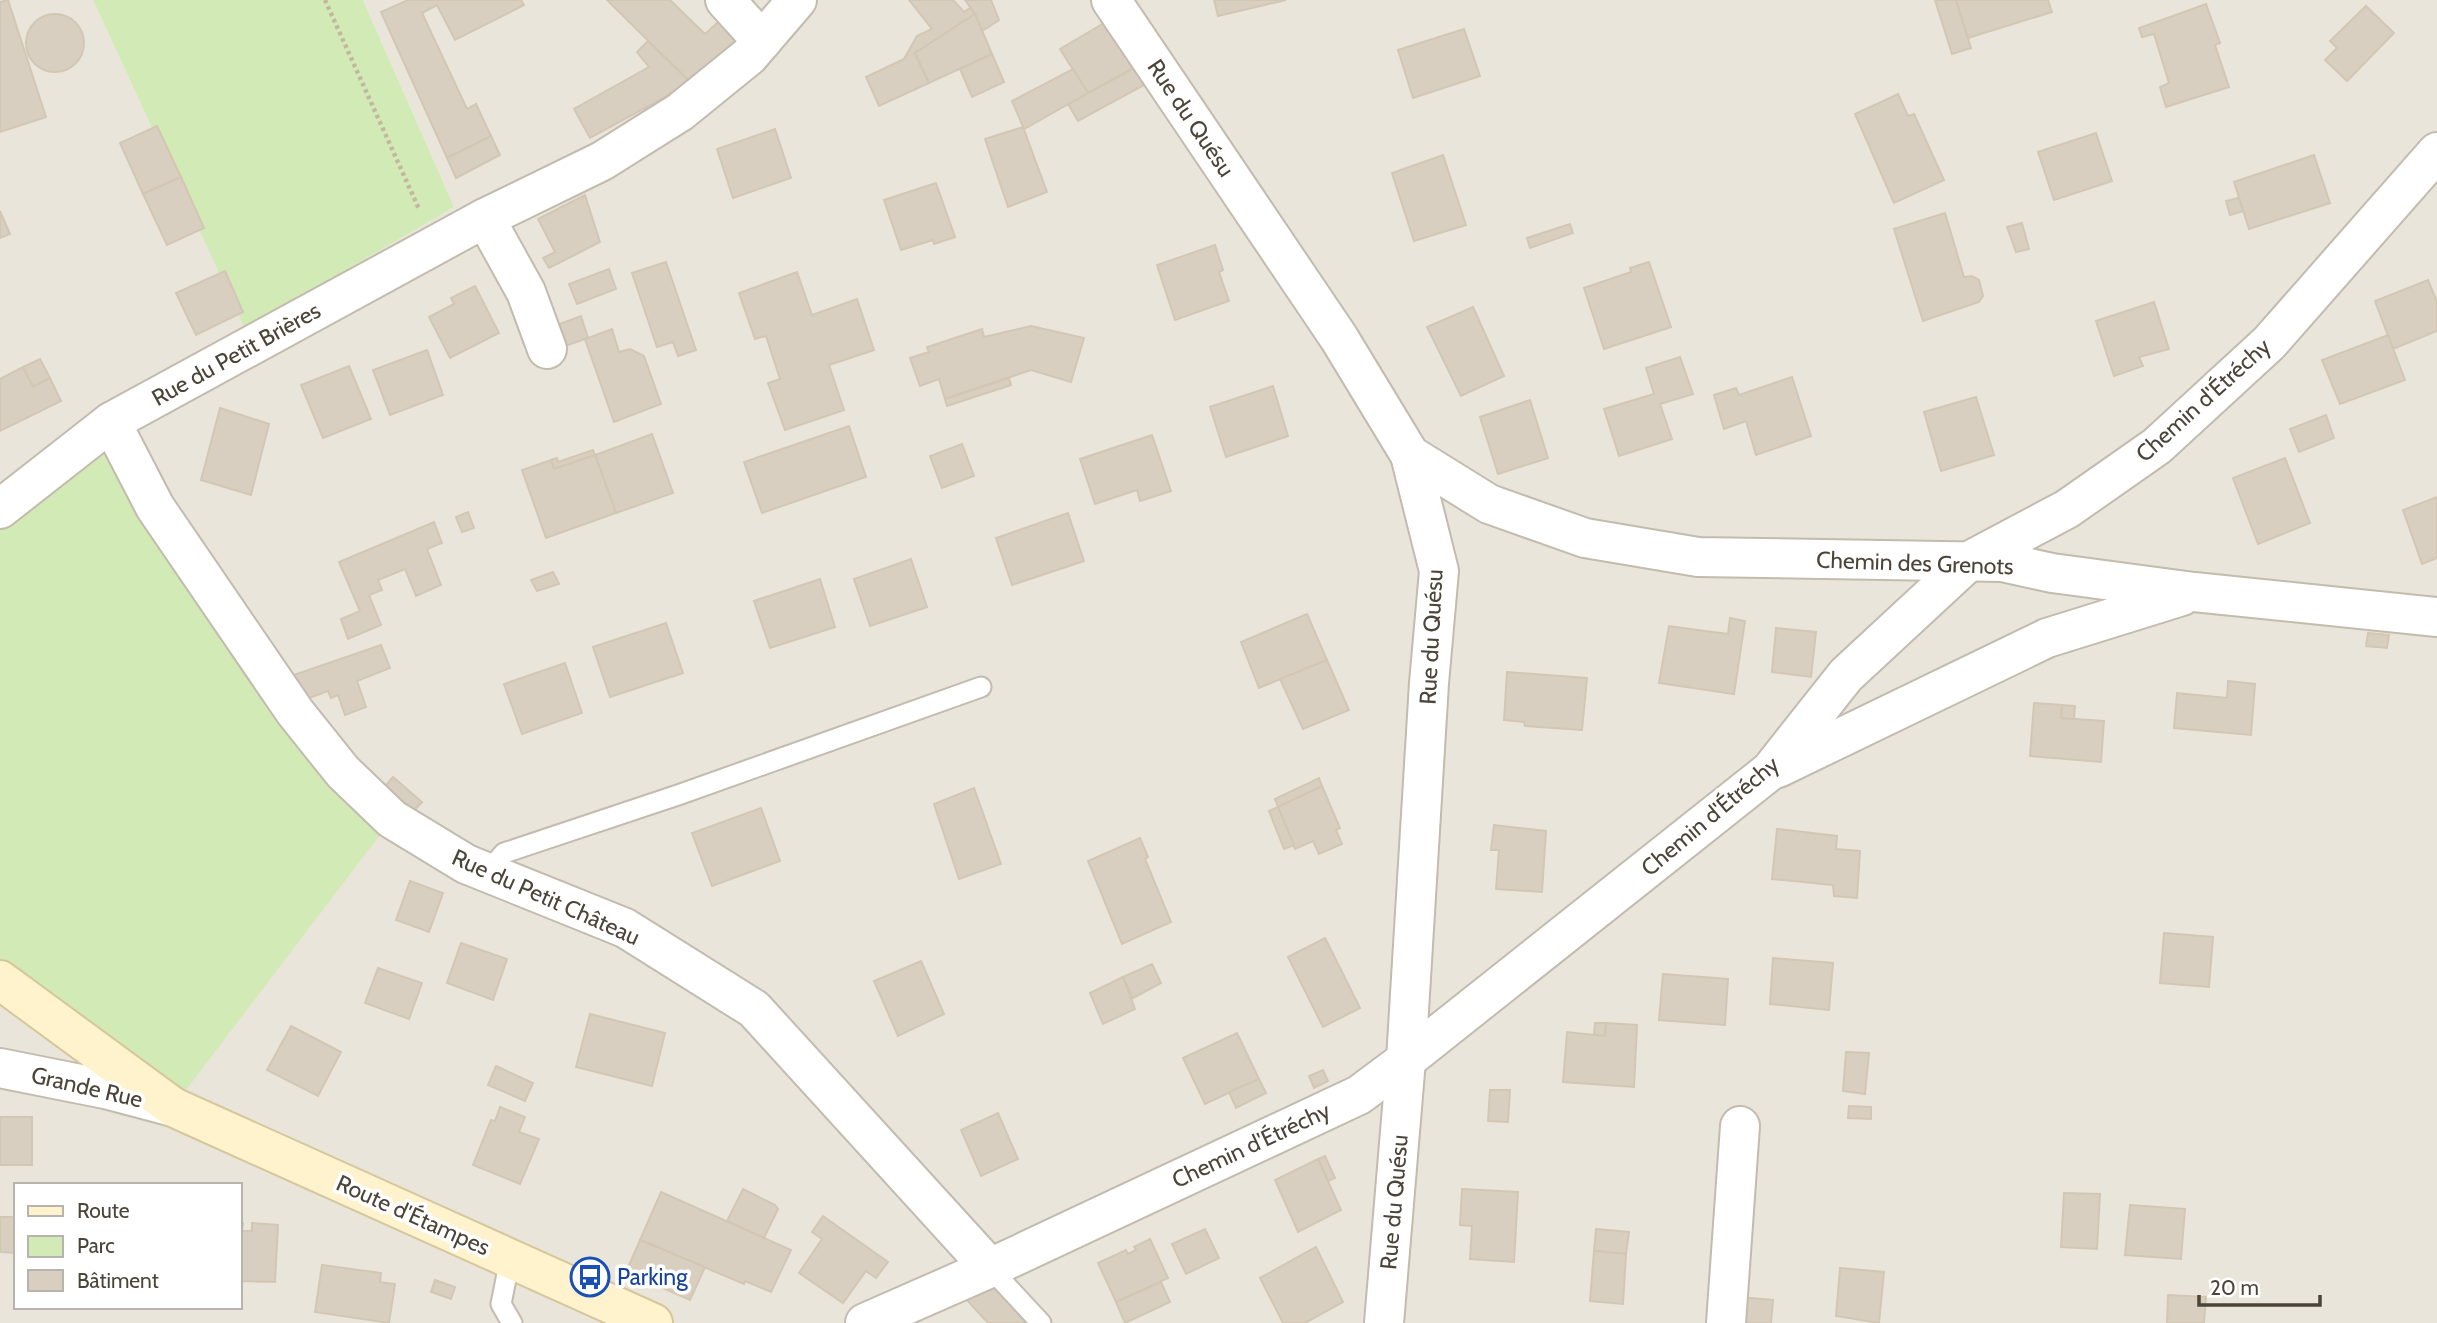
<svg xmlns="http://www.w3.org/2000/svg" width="2437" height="1323" font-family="Cabin,sans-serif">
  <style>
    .residential { fill: #eae5da; fill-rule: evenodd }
    .green { fill: #d2eab5 }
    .building { fill: #d8cfc1; stroke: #d3c7b4; stroke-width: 2 }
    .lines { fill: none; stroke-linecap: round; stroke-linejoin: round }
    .service-casing { stroke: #c2bbae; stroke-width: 23 }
    .minor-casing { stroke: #c2bbae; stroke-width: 42 }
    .tertiary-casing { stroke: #c2bbae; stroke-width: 42 }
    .secondary-casing { stroke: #d6c79b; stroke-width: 42 }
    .path { stroke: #c4b79f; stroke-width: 4.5; stroke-dasharray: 3.5 3.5; stroke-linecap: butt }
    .service { stroke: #fff; stroke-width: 19 }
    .minor { stroke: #fff; stroke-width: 38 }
    .tertiary { stroke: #fff; stroke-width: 38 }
    .secondary { stroke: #fff3cd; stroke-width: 38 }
    .labels { text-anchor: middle; stroke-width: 7; stroke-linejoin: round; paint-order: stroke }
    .street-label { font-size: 23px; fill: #4b4439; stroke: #fff }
    .transit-label { font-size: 23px; fill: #164399; stroke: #fff; text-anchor: start }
  </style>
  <rect width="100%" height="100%" fill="#f6f3ec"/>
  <!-- residential -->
  <path class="residential" d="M 0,0 L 93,0 L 245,328 L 454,207 L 363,0 L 2437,0 L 2437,1323 L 0,1323 ZM 16,1185 L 240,1185 L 240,1307 L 16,1307 Z"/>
  <!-- green -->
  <g class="green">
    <path d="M 93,0 L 363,0 L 454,207 L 245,329 Z"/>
    <path d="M 111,422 L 392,819 L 173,1107 L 0,969 L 0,509 Z"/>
  </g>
  <!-- building -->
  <g class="building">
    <path d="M 8,0 L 46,117 L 0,132 L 0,2 Z"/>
    <path d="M 408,0 L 521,0 L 524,5 L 455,40 L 437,5 L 422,13 L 467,109 L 476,104 L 491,136 L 447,158 L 381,12 Z"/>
    <path d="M 607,0 L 670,0 L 705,34 L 724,17 L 741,36 L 691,83 Z"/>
    <path d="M 909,0 L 953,0 L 964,12 L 970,8 L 975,14 L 915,53 L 929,83 L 879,106 L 866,77 L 904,59 L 917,36 L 932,29 Z"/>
    <path d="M 965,0 L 991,0 L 999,20 L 982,31 L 975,14 Z"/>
    <path d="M 1214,0 L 1286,0 L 1218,16 Z"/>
    <path d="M 1935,0 L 1956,0 L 1971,48 L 1952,54 Z"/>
    <path d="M 1956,0 L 2048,0 L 2052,12 L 1968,38 Z"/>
    <path d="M 2206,4 L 2220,43 L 2215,45 L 2229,87 L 2166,107 L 2160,87 L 2169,83 L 2154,34 L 2142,37 L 2139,28 Z"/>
    <path d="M 2366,6 L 2394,33 L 2347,81 L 2325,60 L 2337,48 L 2330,41 Z"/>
    <circle cx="55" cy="43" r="29"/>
    <path d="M 975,14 L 992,54 L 929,83 L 915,53 Z"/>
    <path d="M 1104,23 L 1134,68 L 1088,93 L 1060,49 Z"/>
    <path d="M 1464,29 L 1480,76 L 1413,98 L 1398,50 Z"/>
    <path d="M 648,41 L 691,83 L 590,138 L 574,109 L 649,67 L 637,52 Z"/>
    <path d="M 992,54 L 1004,82 L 972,97 L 960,69 Z"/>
    <path d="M 1134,68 L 1146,84 L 1078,121 L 1068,104 Z"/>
    <path d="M 1073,69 L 1088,93 L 1024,129 L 1012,101 Z"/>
    <path d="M 1898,94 L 1908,116 L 1914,114 L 1944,180 L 1894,203 L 1855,114 Z"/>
    <path d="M 157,126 L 181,177 L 143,194 L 120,143 Z"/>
    <path d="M 1023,127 L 1047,192 L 1008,207 L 985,139 Z"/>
    <path d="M 775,129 L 791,178 L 733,198 L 717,149 Z"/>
    <path d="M 2096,133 L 2112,181 L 2054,200 L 2038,152 Z"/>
    <path d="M 491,136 L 500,155 L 456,178 L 447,158 Z"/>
    <path d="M 1443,155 L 1466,225 L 1414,241 L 1392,173 Z"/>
    <path d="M 2314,155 L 2330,203 L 2249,229 L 2234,182 Z"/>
    <path d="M 181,177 L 204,228 L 167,245 L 143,194 Z"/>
    <path d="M 936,183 L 955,237 L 934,244 L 933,240 L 901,250 L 884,200 Z"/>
    <path d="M 585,195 L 600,242 L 549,268 L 543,258 L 555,252 L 538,219 Z"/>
    <path d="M 2239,198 L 2243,211 L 2230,215 L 2226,201 Z"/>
    <path d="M 0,211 L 10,234 L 0,238 Z"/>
    <path d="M 1945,213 L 1964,277 L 1972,276 L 1979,280 L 1983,296 L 1979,302 L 1923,321 L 1894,229 Z"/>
    <path d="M 2022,223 L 2029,249 L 2016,252 L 2007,227 Z"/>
    <path d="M 1570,224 L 1573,233 L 1530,248 L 1527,238 Z"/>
    <path d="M 1215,245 L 1223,270 L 1219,272 L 1229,301 L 1175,320 L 1157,265 Z"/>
    <path d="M 666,262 L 696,350 L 678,356 L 673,342 L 657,347 L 632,273 Z"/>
    <path d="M 1649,262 L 1671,327 L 1604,349 L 1584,288 L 1631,272 L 1630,268 Z"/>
    <path d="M 609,269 L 616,289 L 577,304 L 569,284 Z"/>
    <path d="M 225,271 L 243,312 L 196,335 L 176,293 Z"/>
    <path d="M 797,272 L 812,315 L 857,299 L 874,350 L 829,365 L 844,410 L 785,430 L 768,383 L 780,379 L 766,336 L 755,339 L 739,293 Z"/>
    <path d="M 2428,280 L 2437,302 L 2437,331 L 2393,349 L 2375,301 Z"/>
    <path d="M 475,286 L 499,333 L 450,358 L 429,317 L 454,304 L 451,298 Z"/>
    <path d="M 2154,302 L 2169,349 L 2139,357 L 2143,366 L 2114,376 L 2096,321 Z"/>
    <path d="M 1473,307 L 1504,376 L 1461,396 L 1427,327 Z"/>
    <path d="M 581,316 L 588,338 L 562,347 L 554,326 Z"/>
    <path d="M 1031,326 L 1084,338 L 1071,382 L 1031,370 L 945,399 L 939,379 L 920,386 L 910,358 L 929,352 L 927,347 L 982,329 L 984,337 Z"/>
    <path d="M 612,329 L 619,352 L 630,349 L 644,356 L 661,404 L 614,422 L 585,339 Z"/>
    <path d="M 2388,335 L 2405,380 L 2340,404 L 2322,360 Z"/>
    <path d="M 427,350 L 443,395 L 390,415 L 373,370 Z"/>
    <path d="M 1680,357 L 1693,394 L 1660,404 L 1672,439 L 1619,456 L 1604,409 L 1654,394 L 1646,368 Z"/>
    <path d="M 40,359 L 50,378 L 33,387 L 23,367 Z"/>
    <path d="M 349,366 L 371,419 L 323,438 L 301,385 Z"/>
    <path d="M 23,367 L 33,387 L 50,378 L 61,401 L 0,431 L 0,379 Z"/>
    <path d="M 1792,377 L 1811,436 L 1756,455 L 1746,421 L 1724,429 L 1714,395 L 1736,388 L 1739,395 Z"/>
    <path d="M 1009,378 L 1011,385 L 947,406 L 945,399 Z"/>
    <path d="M 1273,386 L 1288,436 L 1226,457 L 1210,407 Z"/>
    <path d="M 1976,397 L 1994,455 L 1941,471 L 1924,412 Z"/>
    <path d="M 1530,400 L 1548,458 L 1498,474 L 1480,417 Z"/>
    <path d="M 220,408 L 269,424 L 251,495 L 201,480 Z"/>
    <path d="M 2326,415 L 2334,438 L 2299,452 L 2290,429 Z"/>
    <path d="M 849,426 L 866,477 L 762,513 L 744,462 Z"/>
    <path d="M 652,434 L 673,493 L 616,513 L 595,455 Z"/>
    <path d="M 1152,435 L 1171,491 L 1140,501 L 1137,490 L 1095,504 L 1080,459 Z"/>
    <path d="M 962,444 L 974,476 L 942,488 L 930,456 Z"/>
    <path d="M 593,450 L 595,455 L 554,469 L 551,460 L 557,458 L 558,462 Z"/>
    <path d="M 595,455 L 616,513 L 546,538 L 522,470 L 551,460 L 554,469 Z"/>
    <path d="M 2285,458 L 2310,523 L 2258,544 L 2233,478 Z"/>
    <path d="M 2437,497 L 2437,558 L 2422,564 L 2403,510 Z"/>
    <path d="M 468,512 L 474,528 L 462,532 L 456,517 Z"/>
    <path d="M 1068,513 L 1084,561 L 1012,585 L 996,538 Z"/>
    <path d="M 434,522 L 442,543 L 427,549 L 441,585 L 416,596 L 405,569 L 378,580 L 382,590 L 369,595 L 381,625 L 348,639 L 341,619 L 360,611 L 339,562 Z"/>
    <path d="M 911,559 L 927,607 L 870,626 L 854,579 Z"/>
    <path d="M 553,572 L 559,584 L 537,591 L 531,580 Z"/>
    <path d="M 820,579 L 835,627 L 770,648 L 754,601 Z"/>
    <path d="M 1307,614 L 1327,660 L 1259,688 L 1241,642 Z"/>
    <path d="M 1730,618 L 1745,621 L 1734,694 L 1659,683 L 1669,626 L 1728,634 Z"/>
    <path d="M 666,623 L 683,673 L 610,697 L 593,647 Z"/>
    <path d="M 1776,628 L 1816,632 L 1811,677 L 1772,672 Z"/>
    <path d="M 2368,633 L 2389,635 L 2387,648 L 2366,646 Z"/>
    <path d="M 381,645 L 390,668 L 357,681 L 366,707 L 345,715 L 338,695 L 331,698 L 328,691 L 301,701 L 285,678 Z"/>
    <path d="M 1327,660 L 1349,710 L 1303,729 L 1280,679 Z"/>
    <path d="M 565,663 L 582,713 L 522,734 L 504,684 Z"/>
    <path d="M 1507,672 L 1587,678 L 1582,730 L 1525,726 L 1524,722 L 1504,720 Z"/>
    <path d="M 2228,681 L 2255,684 L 2251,735 L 2174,728 L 2177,693 L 2227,698 Z"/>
    <path d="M 2034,703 L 2062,705 L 2061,718 L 2104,721 L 2101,762 L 2030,756 Z"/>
    <path d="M 2062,705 L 2075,706 L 2074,719 L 2061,718 Z"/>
    <path d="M 393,777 L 422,802 L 410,815 L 380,792 Z"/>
    <path d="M 1319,778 L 1322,786 L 1278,807 L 1275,799 Z"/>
    <path d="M 1322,786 L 1340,828 L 1336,830 L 1342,844 L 1319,854 L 1313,841 L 1295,849 L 1278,807 Z"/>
    <path d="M 974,788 L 1001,864 L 959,879 L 934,804 Z"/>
    <path d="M 1278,807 L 1294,845 L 1284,849 L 1269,811 Z"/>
    <path d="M 761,808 L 780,861 L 712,886 L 692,833 Z"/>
    <path d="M 1494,825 L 1546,831 L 1542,892 L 1496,889 L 1499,850 L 1491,850 Z"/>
    <path d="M 1777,829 L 1837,836 L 1836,849 L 1860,851 L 1857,898 L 1834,896 L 1833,885 L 1772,879 Z"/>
    <path d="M 1140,838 L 1148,857 L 1145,859 L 1171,922 L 1122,944 L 1088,861 Z"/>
    <path d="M 410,881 L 443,893 L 429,932 L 396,920 Z"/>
    <path d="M 2164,933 L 2213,937 L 2209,987 L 2160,983 Z"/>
    <path d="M 1325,938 L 1360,1008 L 1323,1027 L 1288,957 Z"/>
    <path d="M 461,943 L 507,959 L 493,1000 L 447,983 Z"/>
    <path d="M 1773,958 L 1833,963 L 1829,1010 L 1770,1004 Z"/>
    <path d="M 921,961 L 944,1014 L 898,1036 L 874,981 Z"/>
    <path d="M 1152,964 L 1161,983 L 1133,998 L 1123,977 Z"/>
    <path d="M 378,968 L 422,983 L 409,1019 L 365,1003 Z"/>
    <path d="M 1663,974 L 1728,979 L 1725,1025 L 1659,1020 Z"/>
    <path d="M 1123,977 L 1135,1009 L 1103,1024 L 1090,993 Z"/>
    <path d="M 590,1014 L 665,1033 L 652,1086 L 576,1067 Z"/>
    <path d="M 1595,1023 L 1606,1023 L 1605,1036 L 1594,1035 Z"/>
    <path d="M 1606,1023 L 1637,1025 L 1634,1087 L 1563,1082 L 1567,1032 L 1605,1036 Z"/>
    <path d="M 291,1026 L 341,1052 L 318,1096 L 267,1070 Z"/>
    <path d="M 1237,1033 L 1259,1079 L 1205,1104 L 1183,1058 Z"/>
    <path d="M 1846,1052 L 1869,1053 L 1865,1094 L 1843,1091 Z"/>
    <path d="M 496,1066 L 533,1083 L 525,1101 L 488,1085 Z"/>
    <path d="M 1323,1070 L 1328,1081 L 1314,1088 L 1309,1076 Z"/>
    <path d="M 1259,1079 L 1266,1093 L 1236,1108 L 1229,1092 Z"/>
    <path d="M 1490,1090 L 1510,1090 L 1508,1122 L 1488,1121 Z"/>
    <path d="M 1849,1106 L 1871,1107 L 1871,1119 L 1848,1118 Z"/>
    <path d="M 500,1107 L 525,1117 L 519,1132 L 539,1139 L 520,1184 L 473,1165 L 491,1120 L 495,1121 Z"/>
    <path d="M 998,1113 L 1018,1159 L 981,1176 L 961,1130 Z"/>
    <rect x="0" y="1117" width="32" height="48"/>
    <path d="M 1325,1156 L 1335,1178 L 1328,1181 L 1318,1159 Z"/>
    <path d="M 1318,1159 L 1341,1210 L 1298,1232 L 1275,1180 Z"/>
    <path d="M 743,1189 L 775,1205 L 778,1209 L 764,1238 L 727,1221 Z"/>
    <path d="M 1462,1189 L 1518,1192 L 1514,1262 L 1470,1259 L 1472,1226 L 1460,1225 Z"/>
    <path d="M 661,1192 L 791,1250 L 771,1292 L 745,1281 L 744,1284 L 640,1240 Z"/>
    <path d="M 2064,1193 L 2100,1194 L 2097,1249 L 2061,1247 Z"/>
    <path d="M 2130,1205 L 2185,1209 L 2181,1259 L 2125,1255 Z"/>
    <path d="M 823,1216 L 888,1262 L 876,1278 L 866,1271 L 843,1303 L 799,1273 L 822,1239 L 812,1232 Z"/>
    <path d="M 0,1217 L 16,1217 L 16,1253 L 0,1252 Z"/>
    <path d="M 240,1223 L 243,1223 L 242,1231 L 252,1231 L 252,1223 L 278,1225 L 275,1282 L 240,1281 Z"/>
    <path d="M 1205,1229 L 1219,1258 L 1186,1274 L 1172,1244 Z"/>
    <path d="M 1596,1229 L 1629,1232 L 1626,1254 L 1594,1251 Z"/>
    <path d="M 1150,1239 L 1168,1278 L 1116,1302 L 1098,1263 L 1126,1250 L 1128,1254 L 1136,1250 L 1134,1247 Z"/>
    <path d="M 640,1240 L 705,1267 L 690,1300 L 626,1272 Z"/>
    <path d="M 1316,1247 L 1343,1302 L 1305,1323 L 1283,1323 L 1260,1278 Z"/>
    <path d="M 1594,1251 L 1626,1254 L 1623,1304 L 1590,1301 Z"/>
    <path d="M 322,1265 L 381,1273 L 380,1282 L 395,1284 L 389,1323 L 315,1312 Z"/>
    <path d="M 1840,1268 L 1884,1272 L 1879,1323 L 1836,1316 Z"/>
    <path d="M 435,1280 L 455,1287 L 451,1299 L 431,1292 Z"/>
    <path d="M 1161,1282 L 1170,1302 L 1125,1323 L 1116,1302 Z"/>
    <path d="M 997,1284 L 1033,1323 L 988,1323 L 963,1296 Z"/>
    <path d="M 2168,1295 L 2206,1297 L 2204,1323 L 2167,1323 Z"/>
    <path d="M 1740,1297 L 1773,1300 L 1771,1323 L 1738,1323 Z"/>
  </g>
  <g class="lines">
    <defs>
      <g id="service">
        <path d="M 486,873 L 504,853 L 678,795 L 981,687"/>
        <path d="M 510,1259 L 501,1304 L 512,1323"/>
        <path d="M 990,1268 L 1041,1323"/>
      </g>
      <g id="minor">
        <path d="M 725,0 L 762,41"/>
        <path d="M 1111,0 L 1339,338 L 1410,455 L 1439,571 L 1429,683 L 1406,1060 L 1384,1323"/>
        <path d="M 485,218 L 526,292 L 547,349"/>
        <path d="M 111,422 L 155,507 L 295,712 L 343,772 L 392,819 L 466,864 L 625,928 L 754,1009 L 990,1268"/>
        <path d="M 1410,455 L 1489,504 L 1585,538 L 1698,557 L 2002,562 L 2052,573 L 2194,592 L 2437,617"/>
        <path d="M 0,509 L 111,422 L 485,218 L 602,161 L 680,112 L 749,56 L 797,0"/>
        <path d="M 1778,768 L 2047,638 L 2182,596"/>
        <path d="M 865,1323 L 990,1268 L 1359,1095 L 1406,1060 L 1770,771 L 1846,675 L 1969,561 L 2067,509 L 2157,446 L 2269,343 L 2437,152"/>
        <path d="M 1726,1323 L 1740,1126"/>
      </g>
      <path id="tertiary" d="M 0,1068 L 105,1089 L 173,1107"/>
      <path id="secondary" d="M 0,980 L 173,1107 L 653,1323"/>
    </defs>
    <!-- service casing -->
    <use href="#service" class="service-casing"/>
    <!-- minor casing -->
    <use href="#minor" class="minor-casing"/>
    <!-- tertiary casing -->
    <use href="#tertiary" class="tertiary-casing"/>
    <!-- secondary casing -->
    <use href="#secondary" class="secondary-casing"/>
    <!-- path -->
    <path class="path" d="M 325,0 L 419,209"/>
    <!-- service -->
    <use href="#service" class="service"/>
    <!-- minor -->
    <use href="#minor" class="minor"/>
    <!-- tertiary -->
    <use href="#tertiary" class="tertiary"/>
    <!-- secondary -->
    <use href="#secondary" class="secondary"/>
  </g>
  <!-- icons -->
  <defs>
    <symbol id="bus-ring" viewBox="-11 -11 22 22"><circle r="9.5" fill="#fff" stroke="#1a4fb4" stroke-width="1.5"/><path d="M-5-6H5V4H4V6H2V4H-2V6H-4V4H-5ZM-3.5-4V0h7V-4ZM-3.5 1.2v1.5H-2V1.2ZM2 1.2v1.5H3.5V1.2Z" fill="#1a4fb4"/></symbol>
  </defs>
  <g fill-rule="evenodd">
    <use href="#bus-ring" x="568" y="1255" width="44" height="44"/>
  </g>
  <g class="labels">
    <!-- street labels -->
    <g class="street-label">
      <text transform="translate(1191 118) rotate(56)" y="8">Rue du Quésu</text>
      <text transform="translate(236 354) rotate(-29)" y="8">Rue du Petit Brières</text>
      <text transform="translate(2203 400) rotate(-42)" y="8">Chemin d'Étréchy</text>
      <text transform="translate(1915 563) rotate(2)" y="8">Chemin des Grenots</text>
      <text transform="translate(1431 637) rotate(-87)" y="8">Rue du Quésu</text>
      <text transform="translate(1710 816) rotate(-40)" y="8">Chemin d'Étréchy</text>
      <text transform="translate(546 897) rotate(24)" y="8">Rue du Petit Château</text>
      <text transform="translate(87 1087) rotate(13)" y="8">Grande Rue</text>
      <text transform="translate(1251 1145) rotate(-25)" y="8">Chemin d'Étréchy</text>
      <text transform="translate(1394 1202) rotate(-85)" y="8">Rue du Quésu</text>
      <text transform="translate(413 1215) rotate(24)" y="8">Route d'Étampes</text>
    </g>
    <!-- transit labels -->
    <g class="transit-label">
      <text x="617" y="1285">Parking</text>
    </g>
  </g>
  <!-- legend -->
  <rect x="14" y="1183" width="228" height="126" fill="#ffffff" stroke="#b7b4b0" stroke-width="2"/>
  <rect x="28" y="1206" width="35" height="10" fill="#fff3cd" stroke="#b7b4b0" stroke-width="2"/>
  <text x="77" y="1218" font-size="21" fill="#4b4439">Route</text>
  <rect x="28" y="1236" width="35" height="21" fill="#d2eab5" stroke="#b7b4b0" stroke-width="2"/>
  <text x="77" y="1253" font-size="21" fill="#4b4439">Parc</text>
  <rect x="28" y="1270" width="35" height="21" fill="#d8cfc1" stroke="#b7b4b0" stroke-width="2"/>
  <text x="77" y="1288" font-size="21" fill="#4b4439">Bâtiment</text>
  <!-- scale -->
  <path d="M2199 1295v10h121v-10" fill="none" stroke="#4b4439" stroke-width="3.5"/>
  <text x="2210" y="1295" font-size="21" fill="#4b4439" stroke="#ffffff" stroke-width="5" paint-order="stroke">20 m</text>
</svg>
